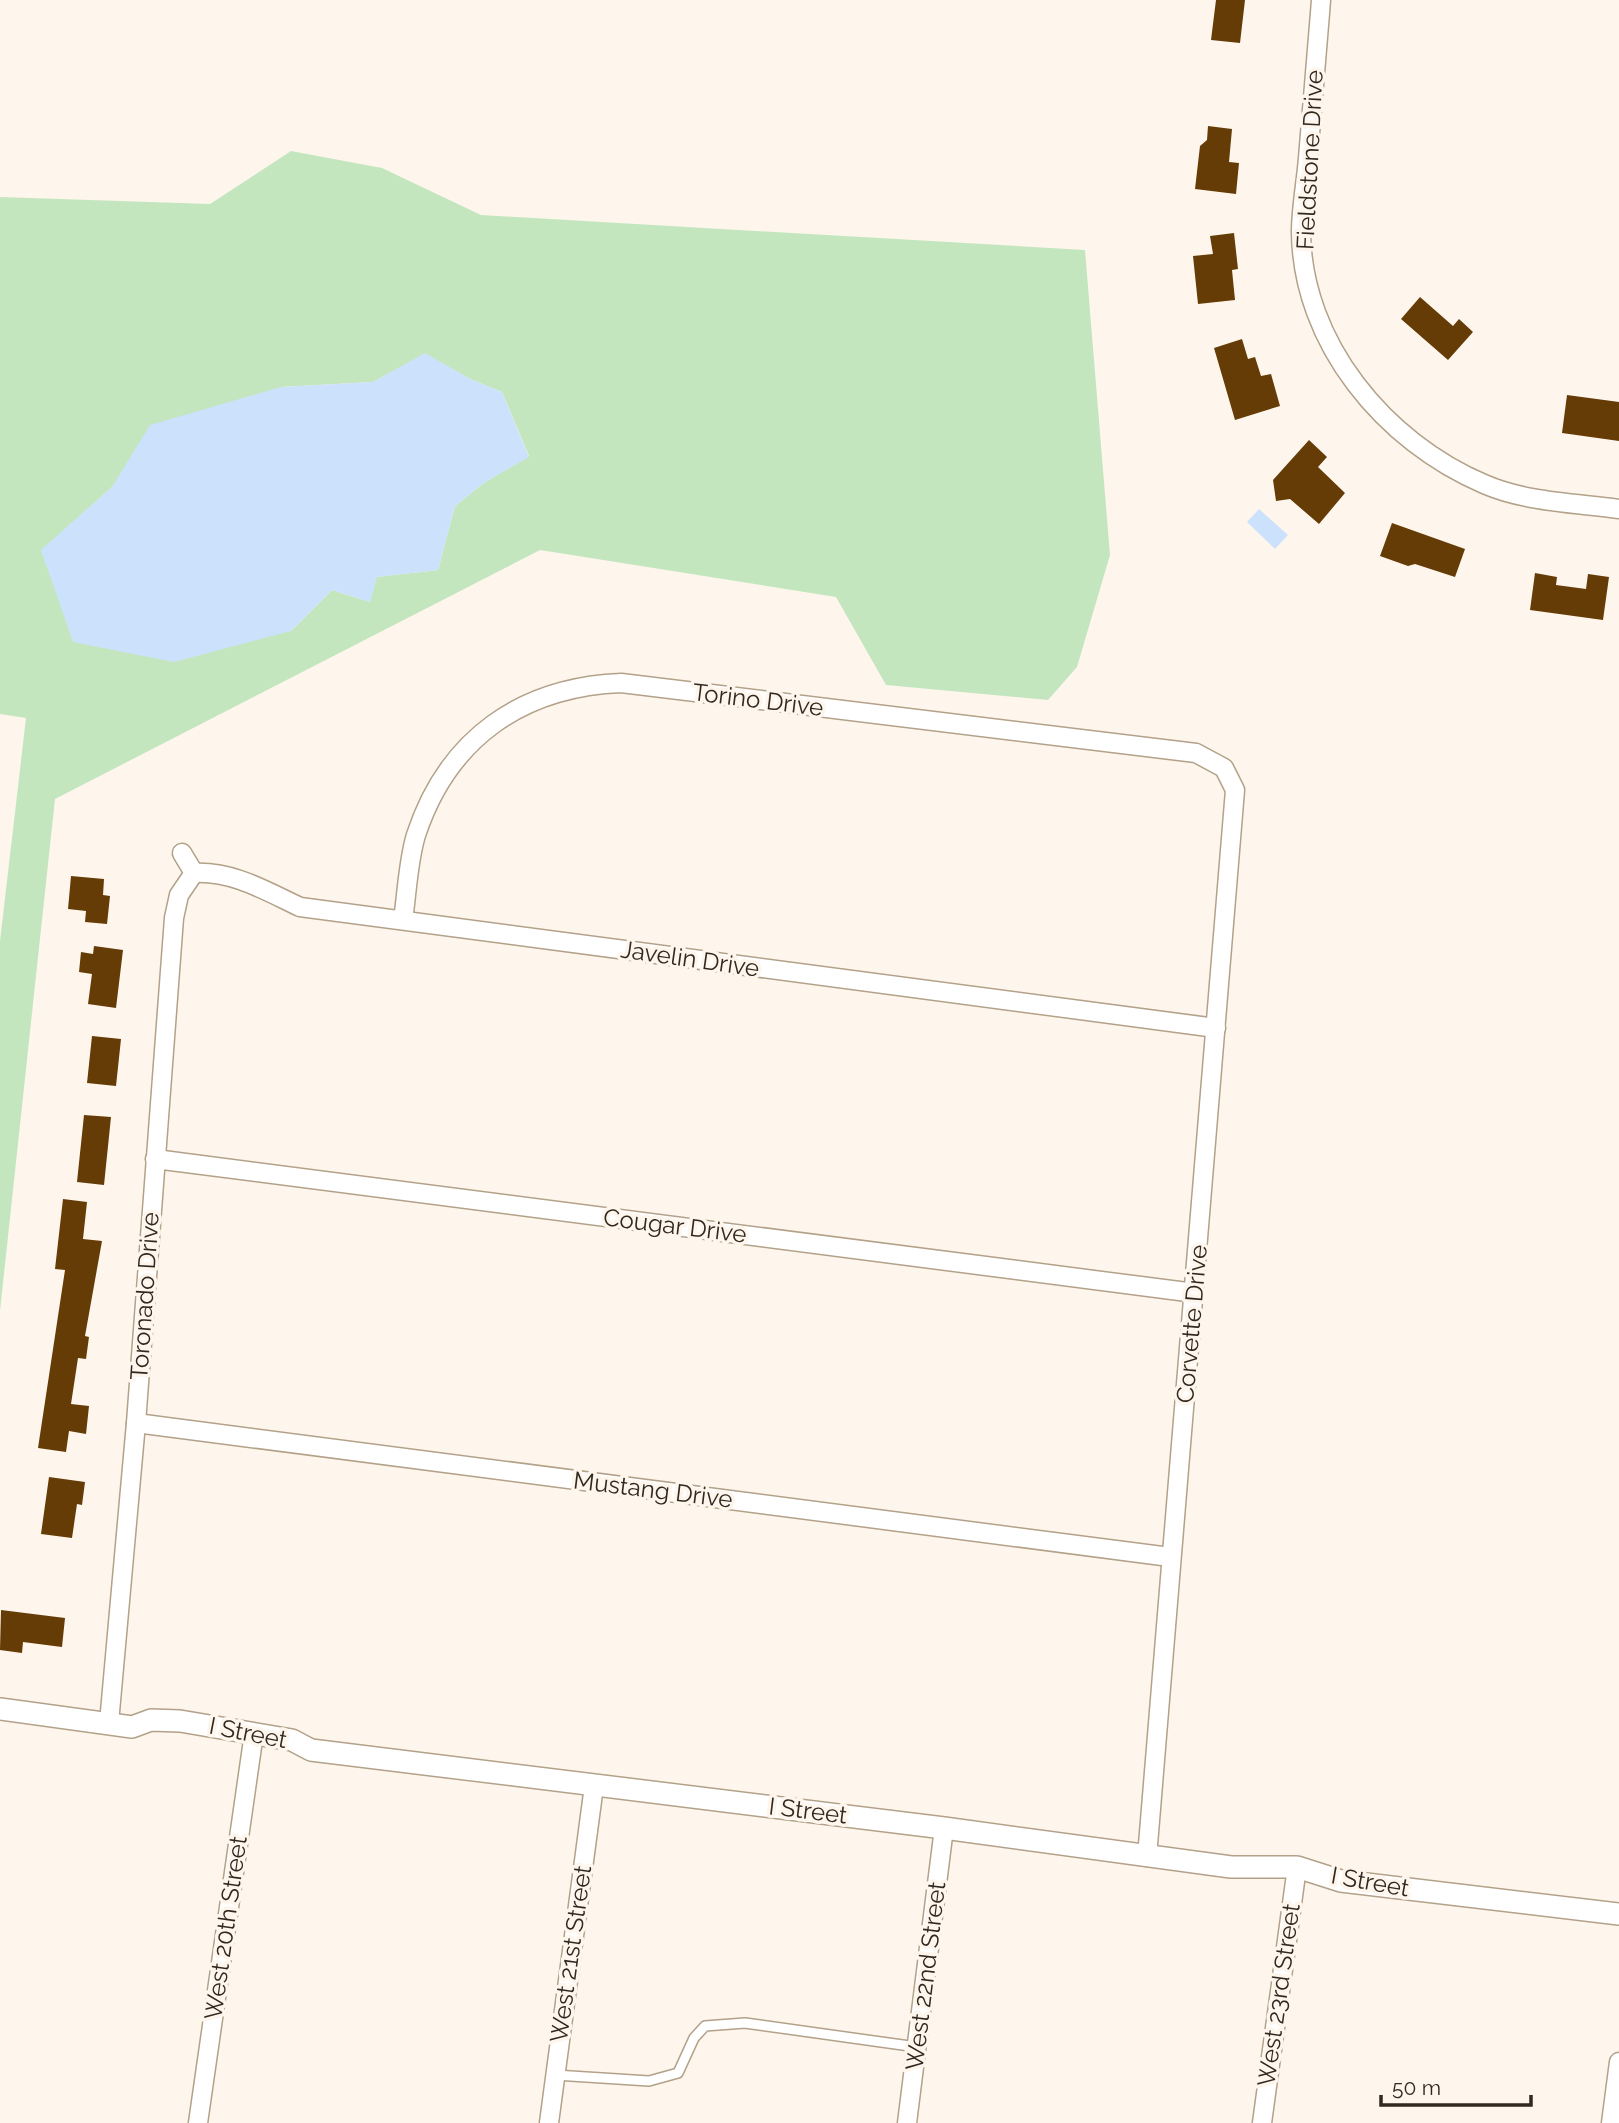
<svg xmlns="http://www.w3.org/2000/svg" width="1619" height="2123" font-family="Raleway,sans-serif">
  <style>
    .green { fill: #c4e6bf; fill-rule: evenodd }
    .water { fill: #cce1fb }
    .building { fill: #653b06 }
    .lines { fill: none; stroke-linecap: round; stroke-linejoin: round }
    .service-casing { stroke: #b3a189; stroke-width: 12 }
    .minor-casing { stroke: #b3a189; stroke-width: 21 }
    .tertiary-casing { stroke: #b3a189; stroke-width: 24 }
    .service { stroke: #fff; stroke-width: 9 }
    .minor { stroke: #fff; stroke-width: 18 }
    .tertiary { stroke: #fff; stroke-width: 21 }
    .labels { text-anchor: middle; stroke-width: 7; stroke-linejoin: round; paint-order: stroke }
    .street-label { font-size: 24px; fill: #312920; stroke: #fef6ec }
  </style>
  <rect width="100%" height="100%" fill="#fef6ec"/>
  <!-- green -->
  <path class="green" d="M 291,151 L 382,168 L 481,215 L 1085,250 L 1110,555 L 1077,667 L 1048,700 L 886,685 L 836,597 L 540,550 L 55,799 L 0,1311 L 0,941 L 26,718 L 0,714 L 0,197 L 210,204 ZM 425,354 L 470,379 L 502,392 L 529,456 L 485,482 L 455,506 L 438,570 L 376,577 L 370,602 L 332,590 L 291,631 L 42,550 L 112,487 L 281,387 L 373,382 Z"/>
  <!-- water -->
  <g class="water">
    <path d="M 425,353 L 470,379 L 502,392 L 529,457 L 485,482 L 455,506 L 438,570 L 377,577 L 370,602 L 332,590 L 291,631 L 174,662 L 73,642 L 41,550 L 112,487 L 150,425 L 281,387 L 373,382 Z"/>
    <path d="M 1259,509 L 1288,535 L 1275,549 L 1247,522 Z"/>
  </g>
  <!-- building -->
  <g class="building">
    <path d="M 1216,0 L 1245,0 L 1240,43 L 1211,40 Z"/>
    <path d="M 1208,126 L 1232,129 L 1229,162 L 1239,163 L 1236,194 L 1195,189 L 1200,146 L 1207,140 Z"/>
    <path d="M 1234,233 L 1238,269 L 1232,270 L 1235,300 L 1198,304 L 1193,256 L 1213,254 L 1210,236 Z"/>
    <path d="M 1420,297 L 1453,326 L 1459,319 L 1473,332 L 1448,360 L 1401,319 Z"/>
    <path d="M 1242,339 L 1248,359 L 1255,357 L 1261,376 L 1271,374 L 1280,406 L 1235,420 L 1214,348 Z"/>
    <path d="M 1567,395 L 1619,402 L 1619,441 L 1562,433 Z"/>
    <path d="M 1309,440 L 1327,457 L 1318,467 L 1345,493 L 1319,524 L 1290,499 L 1276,501 L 1273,480 Z"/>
    <path d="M 1392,523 L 1465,549 L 1455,577 L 1415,564 L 1408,566 L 1380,556 Z"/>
    <path d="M 1535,573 L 1557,577 L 1556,585 L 1586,589 L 1588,574 L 1609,577 L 1603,620 L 1530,610 Z"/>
    <path d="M 71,876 L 104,879 L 103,895 L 110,896 L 107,924 L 85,922 L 86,911 L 68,909 Z"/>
    <path d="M 94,946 L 123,950 L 116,1008 L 88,1004 L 92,974 L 79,972 L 81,952 L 93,954 Z"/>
    <path d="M 92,1036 L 121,1039 L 116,1086 L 87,1083 Z"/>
    <path d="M 84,1115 L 111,1117 L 104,1185 L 77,1182 Z"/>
    <path d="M 63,1199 L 87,1202 L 83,1239 L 102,1241 L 85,1336 L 89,1337 L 86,1359 L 78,1358 L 71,1404 L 89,1406 L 86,1434 L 69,1431 L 66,1452 L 38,1448 L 65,1270 L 55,1269 Z"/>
    <path d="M 49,1477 L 85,1482 L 82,1505 L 77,1504 L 72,1538 L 41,1534 Z"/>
    <path d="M 1,1610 L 65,1618 L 62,1647 L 23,1642 L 22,1653 L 0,1650 Z"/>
  </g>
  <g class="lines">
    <defs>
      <path id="service" d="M 555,2075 L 649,2081 L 678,2073 L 694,2038 L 705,2026 L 745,2023 L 917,2047"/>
      <g id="minor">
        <path d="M 1321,0 C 1317,53 1312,106 1308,158 C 1306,183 1301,208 1301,232 C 1302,343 1385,442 1484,484 C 1525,502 1575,503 1619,509"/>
        <path d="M 182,853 L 194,873"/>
        <path d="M 194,873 C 233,871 266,891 300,907 L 1216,1028"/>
        <path d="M 403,920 C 407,893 408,861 416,835 C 448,738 522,687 621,683 L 1196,753 L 1224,768 L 1235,790 L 1147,1857"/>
        <path d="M 155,1159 L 1195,1293"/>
        <path d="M 136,1423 L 1170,1557"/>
        <path d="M 109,1723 L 136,1423 L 174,918 L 179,895 L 194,873"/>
        <path d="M 198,2123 L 254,1733"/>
        <path d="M 549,2123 L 594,1786"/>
        <path d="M 907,2123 L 944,1828"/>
        <path d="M 1262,2123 L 1297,1867"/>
        <path d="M 1611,2123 L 1619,2062"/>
      </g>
      <path id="tertiary" d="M 0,1709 L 132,1727 L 151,1720 L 180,1721 L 292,1740 L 311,1750 L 944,1828 L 1231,1867 L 1297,1867 L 1341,1881 L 1619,1914"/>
    </defs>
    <!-- service casing -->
    <use href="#service" class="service-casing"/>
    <!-- minor casing -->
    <use href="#minor" class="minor-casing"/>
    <!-- tertiary casing -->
    <use href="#tertiary" class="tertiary-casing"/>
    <!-- service -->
    <use href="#service" class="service"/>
    <!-- minor -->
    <use href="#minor" class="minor"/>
    <!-- tertiary -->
    <use href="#tertiary" class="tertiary"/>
  </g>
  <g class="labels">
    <!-- street labels -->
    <g class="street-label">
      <text transform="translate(1310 160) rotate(-87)" y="8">Fieldstone Drive</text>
      <text transform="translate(758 700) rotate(7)" y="8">Torino Drive</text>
      <text transform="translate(690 959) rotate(8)" y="8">Javelin Drive</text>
      <text transform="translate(675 1226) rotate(7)" y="8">Cougar Drive</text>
      <text transform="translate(145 1296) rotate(-86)" y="8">Toronado Drive</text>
      <text transform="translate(1192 1324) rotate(-85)" y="8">Corvette Drive</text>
      <text transform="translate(653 1490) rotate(7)" y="8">Mustang Drive</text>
      <text transform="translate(248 1733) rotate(11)" y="8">I Street</text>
      <text transform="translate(808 1811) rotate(7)" y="8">I Street</text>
      <text transform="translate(1370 1882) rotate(10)" y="8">I Street</text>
      <text transform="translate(226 1928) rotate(-82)" y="8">West 20th Street</text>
      <text transform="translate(571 1954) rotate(-82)" y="8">West 21st Street</text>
      <text transform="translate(926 1976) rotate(-83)" y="8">West 22nd Street</text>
      <text transform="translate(1279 1995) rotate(-82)" y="8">West 23rd Street</text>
    </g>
  </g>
  <!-- scale -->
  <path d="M1381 2095v10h150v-10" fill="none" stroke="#312920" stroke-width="3.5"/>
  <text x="1392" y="2095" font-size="21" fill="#312920" stroke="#fef6ec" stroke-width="5" paint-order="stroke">50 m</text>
</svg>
